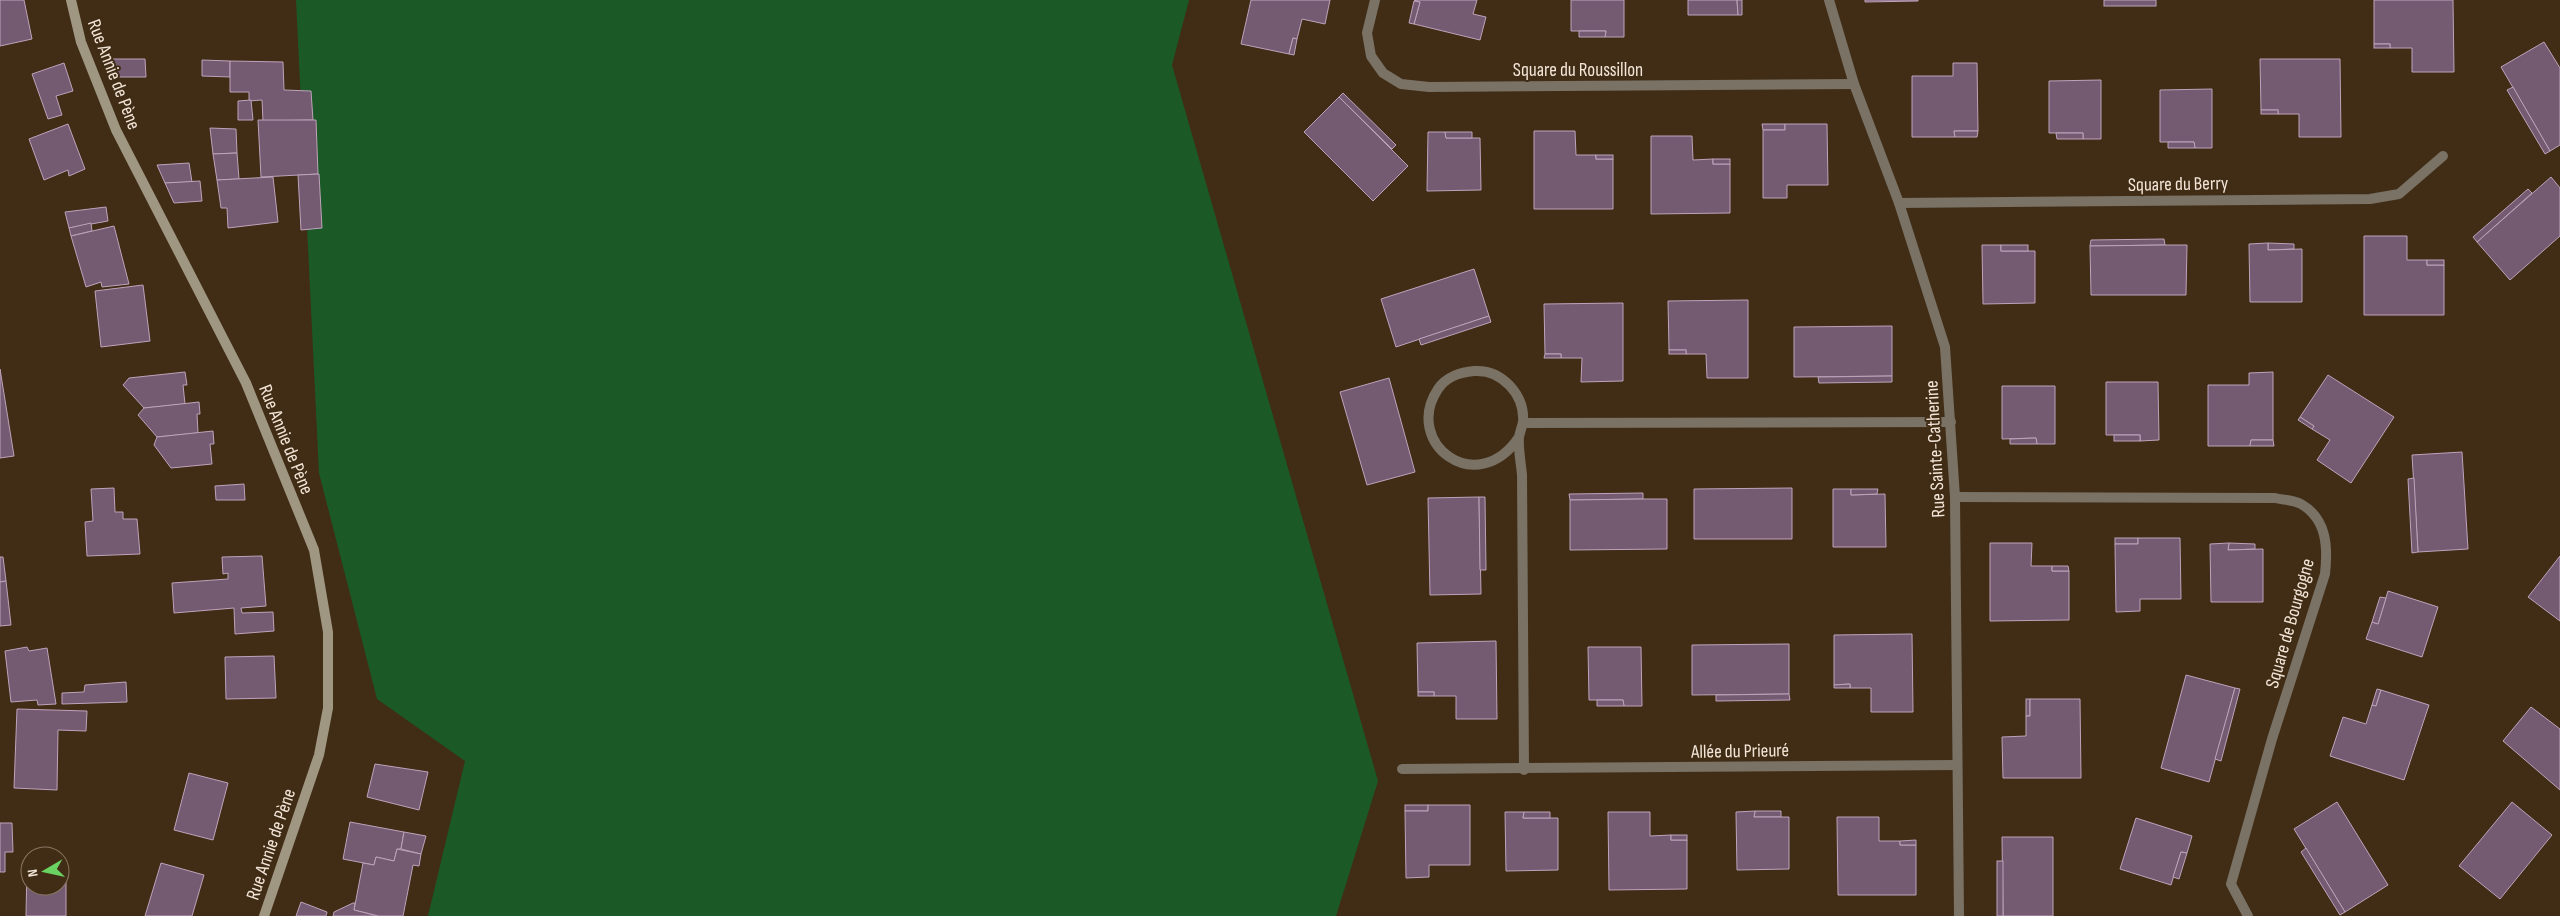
<svg xmlns="http://www.w3.org/2000/svg" width="2560" height="916" font-family="'Sofia Sans Condensed',sans-serif">
  <style>
    .green { fill: #1b5a26 }
    .building { fill: #745b72; stroke: #bea3bb }
    .lines { fill: none; stroke-linecap: round; stroke-linejoin: round }
    .street { stroke: #797265; stroke-width: 10 }
    .secondary { stroke: #a09782; stroke-width: 10 }
    .labels { text-anchor: middle; stroke-width: 4; stroke-linejoin: round; paint-order: stroke }
    .street-label { font-size: 19px; fill: #f3e6d8; stroke: #412d16 }
  </style>
  <rect width="100%" height="100%" fill="#412d16"/>
  <!-- green -->
  <path class="green" d="M 296,0 L 1189,0 L 1172,65 L 1378,781 L 1336,916 L 428,916 L 465,761 L 377,699 L 319,473 Z"/>
  <!-- building -->
  <g class="building">
    <path d="M 0,0 L 24,0 L 32,39 L 0,46 Z"/>
    <path d="M 1251,0 L 1330,0 L 1325,24 L 1302,19 L 1297,39 L 1293,38 L 1289,54 L 1241,44 Z"/>
    <path d="M 1477,0 L 1473,14 L 1486,17 L 1480,40 L 1414,24 L 1420,2 L 1414,0 Z"/>
    <path d="M 1571,0 L 1624,0 L 1624,37 L 1605,37 L 1606,31 L 1571,31 Z"/>
    <path d="M 1688,0 L 1737,0 L 1738,15 L 1688,15 Z"/>
    <path d="M 1737,0 L 1742,0 L 1742,15 L 1738,15 Z"/>
    <path d="M 1865,0 L 1918,0 L 1918,1 L 1865,2 Z"/>
    <rect x="2104" y="0" width="52" height="6"/>
    <path d="M 2374,0 L 2453,0 L 2454,72 L 2412,72 L 2412,48 L 2390,48 L 2390,44 L 2374,44 Z"/>
    <path d="M 1414,1 L 1420,2 L 1414,24 L 1409,23 Z"/>
    <path d="M 1579,31 L 1606,31 L 1605,37 L 1579,37 Z"/>
    <path d="M 1293,38 L 1297,39 L 1294,55 L 1289,54 Z"/>
    <path d="M 2544,42 L 2560,68 L 2560,145 L 2550,151 L 2501,67 Z"/>
    <rect x="2374" y="44" width="16" height="4"/>
    <path d="M 111,59 L 145,59 L 146,77 L 118,77 Z"/>
    <path d="M 2260,59 L 2340,59 L 2341,137 L 2299,137 L 2299,114 L 2278,114 L 2278,110 L 2261,110 Z"/>
    <path d="M 202,60 L 230,61 L 230,77 L 202,76 Z"/>
    <path d="M 230,61 L 283,62 L 284,90 L 311,91 L 313,120 L 263,121 L 262,100 L 249,101 L 249,92 L 230,92 Z"/>
    <path d="M 64,63 L 73,91 L 56,96 L 62,115 L 48,119 L 32,74 Z"/>
    <path d="M 1953,63 L 1977,63 L 1978,131 L 1954,131 L 1955,137 L 1912,137 L 1912,76 L 1953,76 Z"/>
    <path d="M 2101,80 L 2101,139 L 2083,139 L 2083,133 L 2049,133 L 2049,81 Z"/>
    <path d="M 2513,87 L 2550,151 L 2545,154 L 2507,90 Z"/>
    <path d="M 2212,89 L 2212,148 L 2195,148 L 2194,142 L 2160,142 L 2160,90 Z"/>
    <path d="M 1343,93 L 1396,145 L 1392,149 L 1339,97 Z"/>
    <path d="M 1339,97 L 1408,166 L 1373,201 L 1304,132 Z"/>
    <path d="M 251,100 L 253,120 L 238,120 L 238,101 Z"/>
    <rect x="2261" y="110" width="17" height="4"/>
    <path d="M 258,120 L 316,120 L 318,174 L 261,177 Z"/>
    <path d="M 68,124 L 85,169 L 69,176 L 68,170 L 44,180 L 29,139 Z"/>
    <path d="M 1762,124 L 1785,124 L 1785,130 L 1763,130 Z"/>
    <path d="M 1785,124 L 1827,124 L 1828,185 L 1787,185 L 1787,198 L 1763,198 L 1763,130 L 1785,130 Z"/>
    <path d="M 210,128 L 236,129 L 237,153 L 213,154 Z"/>
    <path d="M 1534,131 L 1575,131 L 1576,155 L 1596,155 L 1596,159 L 1613,159 L 1613,209 L 1534,209 Z"/>
    <path d="M 1954,131 L 1978,131 L 1977,137 L 1955,137 Z"/>
    <path d="M 1428,132 L 1445,132 L 1446,138 L 1480,138 L 1481,190 L 1427,191 Z"/>
    <path d="M 1445,132 L 1472,132 L 1472,138 L 1446,138 Z"/>
    <path d="M 2056,133 L 2083,133 L 2083,139 L 2057,139 Z"/>
    <path d="M 1651,136 L 1692,136 L 1693,160 L 1713,159 L 1713,164 L 1730,164 L 1730,213 L 1651,214 Z"/>
    <path d="M 2168,142 L 2194,142 L 2195,148 L 2168,148 Z"/>
    <path d="M 237,153 L 239,179 L 217,180 L 213,154 Z"/>
    <rect x="1596" y="155" width="17" height="4"/>
    <rect x="1713" y="159" width="17" height="5"/>
    <path d="M 189,163 L 192,182 L 165,183 L 157,165 Z"/>
    <path d="M 319,174 L 322,228 L 301,230 L 298,175 Z"/>
    <path d="M 273,177 L 278,222 L 228,228 L 227,208 L 221,208 L 217,180 Z"/>
    <path d="M 2551,177 L 2560,188 L 2560,236 L 2510,280 L 2477,242 Z"/>
    <path d="M 200,181 L 202,201 L 174,203 L 165,183 Z"/>
    <path d="M 2528,189 L 2532,193 L 2477,242 L 2473,237 Z"/>
    <path d="M 106,207 L 108,221 L 69,228 L 65,212 Z"/>
    <path d="M 91,223 L 92,231 L 71,236 L 69,228 Z"/>
    <path d="M 114,226 L 129,284 L 102,287 L 101,282 L 86,287 L 71,236 Z"/>
    <path d="M 2364,236 L 2407,236 L 2407,260 L 2427,260 L 2427,265 L 2444,265 L 2444,315 L 2364,315 Z"/>
    <path d="M 2164,239 L 2165,245 L 2090,246 L 2091,240 Z"/>
    <path d="M 2268,243 L 2294,244 L 2294,249 L 2268,250 Z"/>
    <path d="M 2268,243 L 2268,250 L 2302,249 L 2302,302 L 2250,302 L 2249,244 Z"/>
    <path d="M 1982,245 L 2001,245 L 2001,251 L 2035,251 L 2035,303 L 1983,304 Z"/>
    <rect x="2001" y="245" width="27" height="6"/>
    <path d="M 2165,245 L 2187,245 L 2186,295 L 2091,295 L 2090,246 Z"/>
    <rect x="2427" y="260" width="17" height="5"/>
    <path d="M 1474,269 L 1489,316 L 1396,347 L 1381,299 Z"/>
    <path d="M 143,285 L 150,341 L 101,347 L 95,291 Z"/>
    <path d="M 1748,300 L 1748,378 L 1707,378 L 1706,354 L 1686,354 L 1686,350 L 1669,350 L 1668,301 Z"/>
    <path d="M 1623,303 L 1623,381 L 1581,382 L 1582,358 L 1561,358 L 1561,354 L 1545,354 L 1544,304 Z"/>
    <path d="M 1489,316 L 1491,322 L 1421,345 L 1419,339 Z"/>
    <path d="M 1892,326 L 1892,376 L 1794,377 L 1794,327 Z"/>
    <rect x="1669" y="350" width="17" height="4"/>
    <path d="M 1545,354 L 1561,354 L 1561,358 L 1544,358 Z"/>
    <path d="M 0,369 L 14,456 L 0,458 Z"/>
    <path d="M 185,372 L 187,385 L 183,385 L 185,404 L 144,408 L 123,385 L 129,378 Z"/>
    <path d="M 2273,372 L 2273,440 L 2251,440 L 2250,446 L 2208,446 L 2208,385 L 2249,385 L 2249,373 Z"/>
    <path d="M 2328,375 L 2394,417 L 2351,483 L 2317,460 L 2330,440 L 2312,429 L 2314,426 L 2300,417 Z"/>
    <path d="M 1892,376 L 1892,382 L 1819,383 L 1818,377 Z"/>
    <path d="M 1389,378 L 1415,472 L 1367,485 L 1340,392 Z"/>
    <path d="M 2106,382 L 2158,382 L 2159,440 L 2140,441 L 2140,435 L 2106,435 Z"/>
    <path d="M 2002,386 L 2055,386 L 2055,444 L 2037,444 L 2036,438 L 2002,439 Z"/>
    <path d="M 199,402 L 200,414 L 197,414 L 198,433 L 157,437 L 138,415 L 144,408 Z"/>
    <path d="M 2300,417 L 2314,426 L 2312,429 L 2298,420 Z"/>
    <path d="M 213,431 L 214,444 L 210,444 L 212,464 L 171,468 L 154,445 L 157,437 Z"/>
    <rect x="2114" y="435" width="26" height="6"/>
    <path d="M 2036,438 L 2037,444 L 2010,444 L 2010,439 Z"/>
    <path d="M 2251,440 L 2273,440 L 2274,446 L 2250,446 Z"/>
    <path d="M 2462,452 L 2468,549 L 2418,552 L 2412,455 Z"/>
    <path d="M 2414,478 L 2418,552 L 2412,553 L 2408,479 Z"/>
    <path d="M 244,484 L 245,500 L 216,500 L 215,486 Z"/>
    <path d="M 114,488 L 115,512 L 123,512 L 123,519 L 137,519 L 140,554 L 87,556 L 85,522 L 93,521 L 91,489 Z"/>
    <path d="M 1792,488 L 1792,539 L 1694,539 L 1694,489 Z"/>
    <path d="M 1833,489 L 1851,489 L 1851,495 L 1885,494 L 1886,547 L 1833,547 Z"/>
    <path d="M 1851,489 L 1878,489 L 1877,494 L 1851,495 Z"/>
    <path d="M 1643,493 L 1643,499 L 1570,500 L 1569,494 Z"/>
    <path d="M 1479,497 L 1481,594 L 1430,595 L 1428,498 Z"/>
    <path d="M 1479,497 L 1485,497 L 1486,570 L 1480,570 Z"/>
    <path d="M 1643,499 L 1667,499 L 1667,549 L 1570,550 L 1570,500 Z"/>
    <rect x="2115" y="538" width="23" height="6"/>
    <path d="M 2138,538 L 2180,538 L 2181,599 L 2140,599 L 2140,611 L 2116,612 L 2115,544 L 2138,544 Z"/>
    <path d="M 1990,543 L 2032,543 L 2031,566 L 2052,566 L 2052,571 L 2069,571 L 2069,620 L 1990,621 Z"/>
    <path d="M 2229,543 L 2255,544 L 2255,549 L 2228,550 Z"/>
    <path d="M 2229,543 L 2228,550 L 2263,549 L 2263,602 L 2211,602 L 2210,544 Z"/>
    <path d="M 262,556 L 266,606 L 241,608 L 242,613 L 273,612 L 274,631 L 235,634 L 234,608 L 174,613 L 172,583 L 228,579 L 228,573 L 223,574 L 222,557 Z"/>
    <path d="M 2560,556 L 2560,621 L 2528,597 Z"/>
    <path d="M 0,557 L 3,557 L 6,581 L 0,582 Z"/>
    <path d="M 2052,566 L 2068,566 L 2069,571 L 2052,571 Z"/>
    <path d="M 6,581 L 11,625 L 0,626 L 0,582 Z"/>
    <path d="M 2388,591 L 2438,607 L 2422,657 L 2366,639 L 2372,622 L 2378,624 Z"/>
    <path d="M 2380,597 L 2386,598 L 2378,624 L 2372,622 Z"/>
    <path d="M 1912,634 L 1913,712 L 1871,712 L 1871,688 L 1850,688 L 1850,684 L 1834,685 L 1834,635 Z"/>
    <path d="M 1496,641 L 1497,719 L 1456,719 L 1456,696 L 1434,696 L 1434,692 L 1418,692 L 1417,643 Z"/>
    <path d="M 1789,644 L 1789,694 L 1692,695 L 1692,645 Z"/>
    <path d="M 27,647 L 29,651 L 47,648 L 56,704 L 38,705 L 37,700 L 11,702 L 5,651 Z"/>
    <path d="M 1588,647 L 1641,647 L 1642,706 L 1624,706 L 1623,700 L 1589,700 Z"/>
    <path d="M 274,656 L 276,698 L 226,699 L 225,657 Z"/>
    <path d="M 2186,675 L 2235,688 L 2209,782 L 2161,768 Z"/>
    <path d="M 126,682 L 127,702 L 62,704 L 62,693 L 84,692 L 85,685 Z"/>
    <path d="M 1850,684 L 1850,688 L 1834,688 L 1834,685 Z"/>
    <path d="M 2235,688 L 2240,689 L 2221,761 L 2215,759 Z"/>
    <path d="M 2377,689 L 2381,690 L 2376,706 L 2372,705 Z"/>
    <path d="M 2381,690 L 2429,705 L 2404,780 L 2330,756 L 2343,717 L 2366,724 L 2372,705 L 2376,706 Z"/>
    <rect x="1418" y="692" width="16" height="4"/>
    <path d="M 1789,694 L 1790,700 L 1716,701 L 1716,695 Z"/>
    <rect x="2026" y="699" width="4" height="17"/>
    <path d="M 2030,699 L 2080,699 L 2081,778 L 2003,778 L 2002,737 L 2026,736 L 2026,716 L 2030,716 Z"/>
    <path d="M 1597,700 L 1623,700 L 1624,706 L 1597,706 Z"/>
    <path d="M 2531,707 L 2560,729 L 2560,790 L 2503,741 Z"/>
    <path d="M 17,709 L 87,711 L 86,731 L 58,730 L 57,790 L 14,788 Z"/>
    <path d="M 375,764 L 428,772 L 419,810 L 367,797 Z"/>
    <path d="M 189,773 L 228,783 L 213,840 L 174,830 Z"/>
    <path d="M 2337,802 L 2388,885 L 2345,912 L 2294,829 Z"/>
    <path d="M 2512,802 L 2552,835 L 2500,899 L 2459,866 Z"/>
    <rect x="1405" y="805" width="23" height="6"/>
    <path d="M 1428,805 L 1470,805 L 1470,865 L 1429,865 L 1429,877 L 1406,878 L 1405,811 L 1428,811 Z"/>
    <path d="M 1755,811 L 1781,811 L 1781,817 L 1754,817 Z"/>
    <path d="M 1755,811 L 1754,817 L 1789,817 L 1789,869 L 1737,870 L 1736,812 Z"/>
    <path d="M 1505,812 L 1524,812 L 1523,818 L 1558,818 L 1558,870 L 1506,871 Z"/>
    <path d="M 1524,812 L 1550,812 L 1550,818 L 1523,818 Z"/>
    <path d="M 1608,812 L 1650,812 L 1650,836 L 1671,835 L 1671,840 L 1687,840 L 1687,889 L 1609,890 Z"/>
    <path d="M 1837,817 L 1879,817 L 1879,841 L 1900,841 L 1900,845 L 1916,845 L 1916,895 L 1838,895 Z"/>
    <path d="M 2136,818 L 2192,836 L 2187,853 L 2181,852 L 2171,885 L 2120,869 Z"/>
    <path d="M 350,822 L 404,832 L 401,849 L 397,849 L 394,861 L 376,857 L 374,865 L 343,859 Z"/>
    <path d="M 0,823 L 12,823 L 13,852 L 5,852 L 5,872 L 0,872 Z"/>
    <path d="M 404,832 L 426,836 L 421,854 L 401,849 Z"/>
    <rect x="1671" y="835" width="16" height="5"/>
    <path d="M 2002,837 L 2053,837 L 2053,916 L 2003,916 Z"/>
    <path d="M 1916,840 L 1916,845 L 1900,845 L 1900,841 Z"/>
    <path d="M 2306,848 L 2345,912 L 2340,915 L 2301,852 Z"/>
    <path d="M 397,849 L 421,854 L 419,866 L 413,865 L 403,916 L 378,916 L 354,910 L 363,863 L 374,865 L 376,857 L 394,861 Z"/>
    <path d="M 2181,852 L 2187,853 L 2179,879 L 2173,877 Z"/>
    <rect x="1997" y="861" width="6" height="55"/>
    <path d="M 161,863 L 204,875 L 192,916 L 145,916 Z"/>
    <path d="M 27,866 L 30,867 L 30,886 L 60,886 L 60,867 L 66,867 L 66,916 L 26,916 Z"/>
    <path d="M 301,902 L 327,912 L 326,916 L 296,916 Z"/>
    <path d="M 353,903 L 355,903 L 354,910 L 378,916 L 333,916 L 334,912 Z"/>
  </g>
  <g class="lines">
    <!-- street -->
    <g class="street">
      <path d="M 1375,0 L 1367,33 L 1371,56 L 1383,73 L 1401,84 L 1429,87 L 1854,84"/>
      <path d="M 1829,0 L 1854,84 L 1899,203 L 1945,347 L 1955,497 L 1959,916"/>
      <path d="M 1899,203 L 2370,199 L 2399,194 L 2443,156"/>
      <path d="M 1523,423 L 1951,422"/>
      <path d="M 1519,437 C 1477,500 1402,443 1438,389 C 1446,377 1461,372 1474,371 C 1502,369 1525,395 1523,422 C 1522,427 1520,432 1519,437 C 1518,449 1521,463 1522,475 L 1524,770"/>
      <path d="M 1955,497 L 2275,498 C 2283,500 2294,500 2301,504 C 2327,519 2328,547 2325,574 L 2272,739 L 2231,884 L 2248,916"/>
      <path d="M 1402,769 L 1956,765"/>
    </g>
    <!-- secondary -->
    <path class="secondary" d="M 71,0 L 81,42 L 116,130 L 246,383 L 314,550 L 328,632 L 328,708 L 319,755 L 264,916"/>
  </g>
  <g class="labels">
    <!-- street labels -->
    <g class="street-label">
      <text x="1578" y="76">Square du Roussillon</text>
      <text transform="translate(115 74) rotate(69)" y="7">Rue Annie de Pène</text>
      <text transform="translate(2178 183) rotate(-1)" y="7">Square du Berry</text>
      <text transform="translate(287 439) rotate(68)" y="7">Rue Annie de Pène</text>
      <text transform="translate(1934 449) rotate(-93)" y="7">Rue Sainte-Catherine</text>
      <text transform="translate(2289 623) rotate(-74)" y="7">Square de Bourgogne</text>
      <text transform="translate(1740 750) rotate(-1)" y="7">Allée du Prieuré</text>
      <text transform="translate(270 844) rotate(-71)" y="7">Rue Annie de Pène</text>
    </g>
  </g>
  <!-- north arrow -->
  <g transform="translate(45 871) rotate(261)"><circle r="24" fill="#412d16" stroke="#887764"/>
  <path d="M0-4L9 19L0 12L-9 19Z" fill="#6bd362"/>
  <text y="-8" font-size="14" font-weight="bold" text-anchor="middle" fill="#f3e6d8">N</text>
  </g>
</svg>
